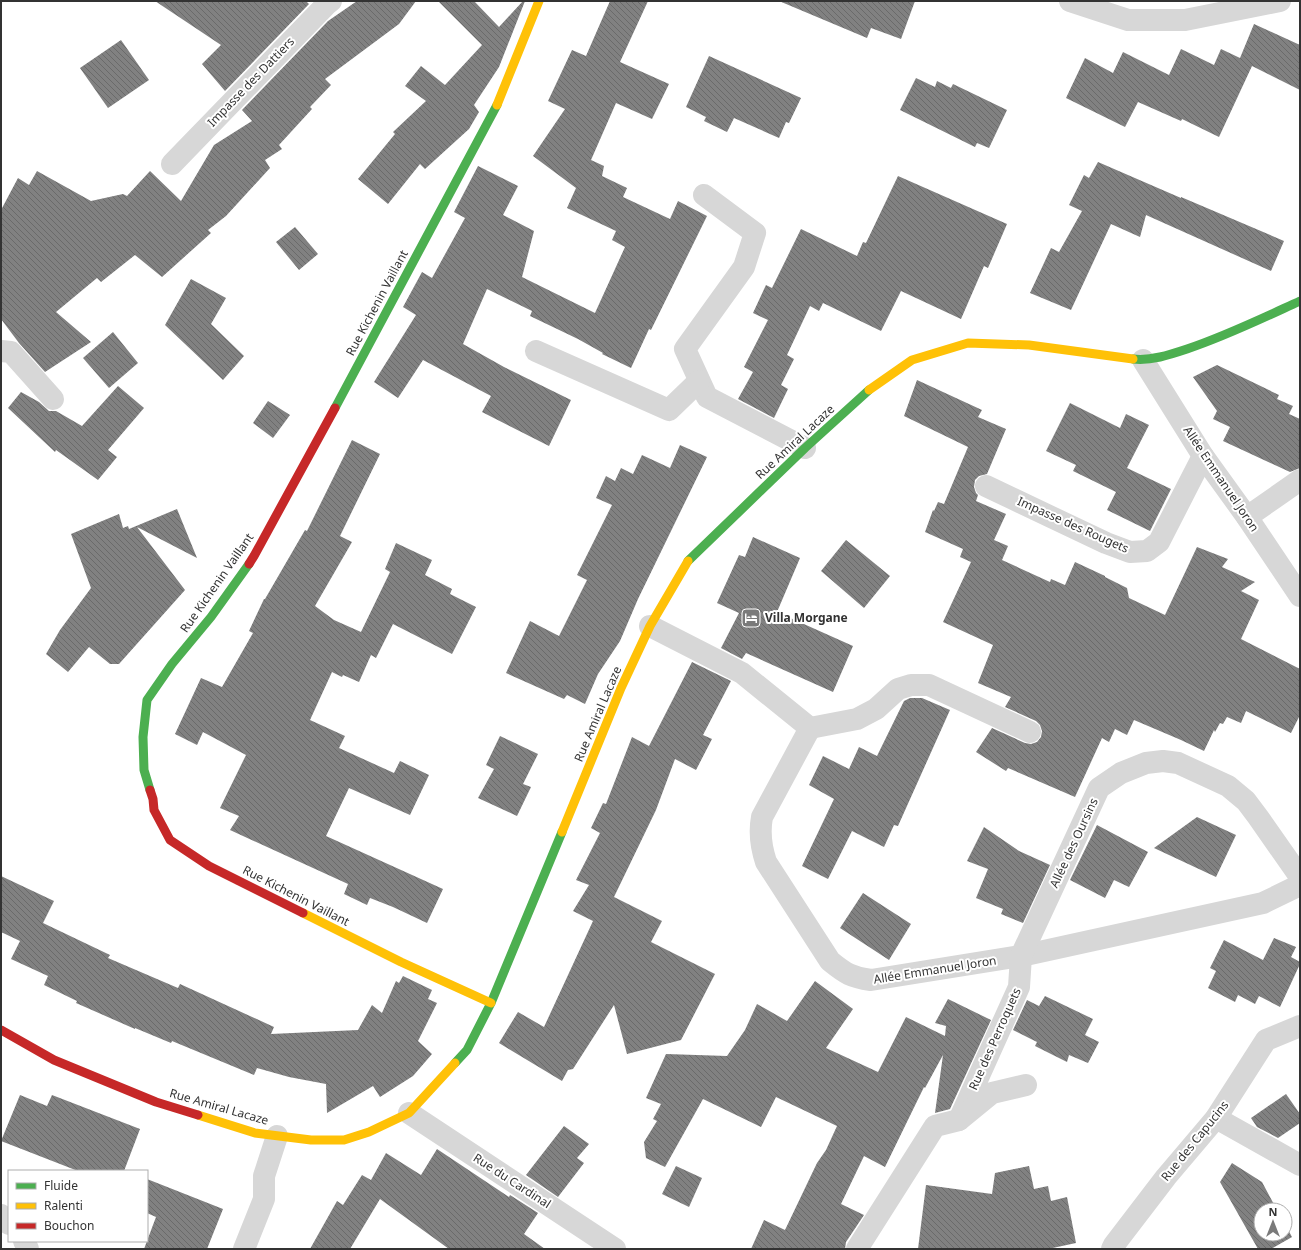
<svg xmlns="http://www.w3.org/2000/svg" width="1301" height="1250" font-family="'Noto Sans',sans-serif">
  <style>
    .building { fill: url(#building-back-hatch) }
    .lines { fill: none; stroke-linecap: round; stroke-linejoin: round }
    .street { stroke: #d7d7d7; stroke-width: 22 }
    .fast { stroke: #4caf50; stroke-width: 9 }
    .slow { stroke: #ffc107; stroke-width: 9 }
    .jam { stroke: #c62828; stroke-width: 9 }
    .labels { text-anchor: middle; stroke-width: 4; stroke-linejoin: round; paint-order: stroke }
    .street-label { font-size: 12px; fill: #333; stroke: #fff }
    .poi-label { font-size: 12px; font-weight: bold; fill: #333; stroke: #fff; text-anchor: start }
  </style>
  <defs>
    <pattern id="building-back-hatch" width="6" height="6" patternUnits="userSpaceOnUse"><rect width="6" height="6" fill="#818181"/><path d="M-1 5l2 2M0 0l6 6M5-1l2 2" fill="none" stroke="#6a6a6a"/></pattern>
  </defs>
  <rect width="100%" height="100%" fill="#fff"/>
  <!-- building -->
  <g class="building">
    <path d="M 155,1 L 306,1 L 309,4 L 225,91 L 202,64 L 221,45 Z"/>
    <path d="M 357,1 L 416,1 L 399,24 L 325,79 L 331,85 L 310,107 L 312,109 L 279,145 L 282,149 L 265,160 L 270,168 L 226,216 L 208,230 L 211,233 L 162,277 L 135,255 L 101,282 L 97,278 L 56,312 L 91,342 L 45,372 L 19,343 L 1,319 L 1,210 L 18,178 L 29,185 L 37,171 L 91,201 L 123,194 L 127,196 L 150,171 L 181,201 L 214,145 L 252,121 L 242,110 L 328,21 Z"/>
    <path d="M 438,1 L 474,1 L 499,27 L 523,1 L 525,1 L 499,67 L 474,105 L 479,112 L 469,129 L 425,169 L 420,164 L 388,204 L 358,179 L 395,134 L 393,132 L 426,101 L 405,86 L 421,66 L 445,85 L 482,45 Z"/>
    <path d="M 610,1 L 648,1 L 620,62 L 669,84 L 652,119 L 616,103 L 591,160 L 604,166 L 602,176 L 627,188 L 623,197 L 670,219 L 678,201 L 707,216 L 651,330 L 649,329 L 631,368 L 602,354 L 603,353 L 578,339 L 530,316 L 532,311 L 487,289 L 463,344 L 504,367 L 571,400 L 549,446 L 482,412 L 491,396 L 423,360 L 398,398 L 374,382 L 416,315 L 403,307 L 422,272 L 432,278 L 465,218 L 454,212 L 478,166 L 518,186 L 503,215 L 534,231 L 522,277 L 595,313 L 625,247 L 612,240 L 616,231 L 567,208 L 576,188 L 533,156 L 565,109 L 548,101 L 572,50 L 586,56 Z"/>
    <path d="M 779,1 L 915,1 L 901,39 L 871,28 L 867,38 Z"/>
    <path d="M 1254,24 L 1300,45 L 1300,90 L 1252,66 L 1219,137 L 1182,119 L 1181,121 L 1138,102 L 1125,127 L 1066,98 L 1085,58 L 1113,73 L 1123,52 L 1169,75 L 1181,49 L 1214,65 L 1221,49 L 1240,58 Z"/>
    <path d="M 121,40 L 149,80 L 108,108 L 80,68 Z"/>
    <path d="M 709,56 L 801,98 L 789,123 L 786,122 L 779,138 L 734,118 L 727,132 L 704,121 L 706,117 L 686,107 Z"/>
    <path d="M 916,78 L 935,87 L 937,81 L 951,88 L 953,84 L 1007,110 L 989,148 L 977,143 L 975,147 L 900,110 Z"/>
    <path d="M 1098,162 L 1181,198 L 1181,197 L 1284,241 L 1271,271 L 1146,215 L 1140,237 L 1111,224 L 1071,310 L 1030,293 L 1051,248 L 1059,252 L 1082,211 L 1069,205 L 1084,175 L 1089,178 Z"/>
    <path d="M 898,176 L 1007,224 L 988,268 L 984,266 L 961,319 L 901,291 L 881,331 L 823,303 L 819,311 L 810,306 L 787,355 L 794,359 L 781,385 L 788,389 L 774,418 L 738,399 L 753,372 L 744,367 L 768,320 L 753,313 L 766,285 L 772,288 L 801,229 L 857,256 L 863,242 L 866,243 Z"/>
    <path d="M 295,227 L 318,254 L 299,270 L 276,242 Z"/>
    <path d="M 191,279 L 226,298 L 211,324 L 244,356 L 223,380 L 165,325 Z"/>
    <path d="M 113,332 L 138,363 L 109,388 L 83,358 Z"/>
    <path d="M 1217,365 L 1279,395 L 1277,399 L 1293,406 L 1289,414 L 1300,419 L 1300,468 L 1290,472 L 1223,441 L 1230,427 L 1213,419 L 1217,411 L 1193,377 Z"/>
    <path d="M 917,380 L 982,410 L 978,417 L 1006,429 L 987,474 L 979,476 L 975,480 L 974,487 L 976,493 L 978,495 L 976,501 L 1006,514 L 994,540 L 1008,546 L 1002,560 L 1050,582 L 1051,579 L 1065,585 L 1075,562 L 1105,576 L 1105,577 L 1127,588 L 1129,598 L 1165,615 L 1197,547 L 1228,559 L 1222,567 L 1255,582 L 1241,591 L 1259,600 L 1241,639 L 1300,669 L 1300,715 L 1291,733 L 1246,711 L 1241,723 L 1227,717 L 1223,724 L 1220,723 L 1215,732 L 1214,730 L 1204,751 L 1181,740 L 1134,720 L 1127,735 L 1115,729 L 1109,742 L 1102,738 L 1075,797 L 1008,768 L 1006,771 L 976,752 L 992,728 L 1025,743 L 1031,744 L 1037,742 L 1041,737 L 1042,731 L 1040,725 L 1036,721 L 1005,707 L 1011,697 L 978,683 L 993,645 L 943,622 L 971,562 L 960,557 L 963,549 L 925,532 L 933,510 L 934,511 L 938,502 L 944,504 L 968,447 L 904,416 Z"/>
    <path d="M 118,386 L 144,408 L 108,450 L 117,457 L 98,480 L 56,450 L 55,452 L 8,408 L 21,392 L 39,402 L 49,411 L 56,411 L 82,426 Z"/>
    <path d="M 268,401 L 290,415 L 273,438 L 253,423 Z"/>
    <path d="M 1070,403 L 1120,428 L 1126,414 L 1149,425 L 1127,468 L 1171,489 L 1150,531 L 1107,510 L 1116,492 L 1073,471 L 1076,465 L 1046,451 Z"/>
    <path d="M 352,440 L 380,454 L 340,536 L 352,542 L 315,606 L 334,620 L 361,632 L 390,572 L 385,569 L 396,543 L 432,560 L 425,575 L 452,589 L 450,594 L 476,607 L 452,654 L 393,624 L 376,658 L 371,655 L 359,682 L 343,675 L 342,677 L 332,672 L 310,720 L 345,736 L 339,748 L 394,773 L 400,761 L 429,775 L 410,815 L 349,788 L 326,836 L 443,889 L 427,923 L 393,907 L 370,898 L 367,905 L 344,894 L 348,884 L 230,830 L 239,816 L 220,808 L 246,755 L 203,732 L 197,745 L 175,734 L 201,678 L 222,687 L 253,633 L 249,631 L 264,599 L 265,599 L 305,530 L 307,531 Z"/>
    <path d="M 680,445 L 707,457 L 638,599 L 620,641 L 598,674 L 585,704 L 567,695 L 564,699 L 506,673 L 530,621 L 559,636 L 587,580 L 577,575 L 612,505 L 596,498 L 606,476 L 615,481 L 621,468 L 633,474 L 642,455 L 670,468 Z"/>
    <path d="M 177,509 L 197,558 L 137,527 L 185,590 L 119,664 L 110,664 L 89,647 L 68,672 L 46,654 L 60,630 L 91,588 L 71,534 L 119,514 L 123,528 L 128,526 L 129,529 Z"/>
    <path d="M 753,537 L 800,558 L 777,612 L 853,646 L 833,692 L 746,653 L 742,659 L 721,648 L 739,613 L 717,603 L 739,555 L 745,557 Z"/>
    <path d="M 846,540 L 890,576 L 864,608 L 821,571 Z"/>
    <path d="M 692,662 L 731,681 L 703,735 L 712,739 L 696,770 L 675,759 L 656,810 L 614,897 L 662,921 L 651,942 L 715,974 L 681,1040 L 627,1054 L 614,1005 L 573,1069 L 568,1070 L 562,1081 L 499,1043 L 518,1012 L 544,1027 L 593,921 L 573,911 L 589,885 L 576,880 L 600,833 L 591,828 L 603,803 L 606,804 L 632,737 L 649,746 Z"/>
    <path d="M 910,698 L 922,698 L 950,710 L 898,826 L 894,825 L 884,847 L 852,831 L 828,879 L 802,866 L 834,799 L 809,785 L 823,756 L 849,769 L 859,747 L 877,756 L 904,701 Z"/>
    <path d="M 500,736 L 538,754 L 523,784 L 531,787 L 517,816 L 478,798 L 494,769 L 486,765 Z"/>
    <path d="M 1197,817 L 1236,835 L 1216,877 L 1154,848 Z"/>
    <path d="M 1097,825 L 1148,852 L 1129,887 L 1114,880 L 1105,898 L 1070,880 Z"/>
    <path d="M 984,827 L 1019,851 L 1050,865 L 1023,923 L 1001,914 L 1003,909 L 976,898 L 988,869 L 967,861 Z"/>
    <path d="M 1,876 L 54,901 L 43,923 L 110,955 L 108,958 L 178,988 L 180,984 L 274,1027 L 271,1034 L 358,1030 L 372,1005 L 382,1013 L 396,981 L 399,983 L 403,976 L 432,990 L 428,999 L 437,1003 L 418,1041 L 432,1054 L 413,1076 L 380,1097 L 373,1086 L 327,1113 L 326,1084 L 289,1077 L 257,1068 L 254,1075 L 172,1041 L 171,1043 L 135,1028 L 135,1029 L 76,1003 L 77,1001 L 44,985 L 48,976 L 11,959 L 20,941 L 1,932 Z"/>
    <path d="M 863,893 L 911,924 L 889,960 L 840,928 Z"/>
    <path d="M 1274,938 L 1296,947 L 1291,957 L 1300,962 L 1300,964 L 1280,1007 L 1259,996 L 1255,1004 L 1238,995 L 1235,1002 L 1208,988 L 1216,971 L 1210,968 L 1224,940 L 1263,960 Z"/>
    <path d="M 815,981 L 853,1009 L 826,1048 L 878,1072 L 906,1017 L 945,1036 L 946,1026 L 935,1023 L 948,999 L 991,1020 L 950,1109 L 935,1113 L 943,1055 L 925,1088 L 924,1087 L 885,1167 L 864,1156 L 841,1204 L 864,1215 L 846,1242 L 845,1249 L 751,1249 L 764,1220 L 785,1230 L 817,1163 L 826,1150 L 837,1126 L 776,1097 L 761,1127 L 703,1099 L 665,1167 L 646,1158 L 644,1142 L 657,1121 L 653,1119 L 661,1104 L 646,1098 L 666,1054 L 727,1056 L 745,1030 L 757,1004 L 787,1021 Z"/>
    <path d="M 1045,996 L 1093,1019 L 1085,1035 L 1099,1042 L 1088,1063 L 1069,1055 L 1067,1062 L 1035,1046 L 1037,1042 L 1013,1030 L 1027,1000 L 1039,1006 Z"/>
    <path d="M 1286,1094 L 1300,1114 L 1300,1123 L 1278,1138 L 1257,1127 L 1251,1118 Z"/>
    <path d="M 20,1095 L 47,1106 L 52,1095 L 140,1129 L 124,1171 L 78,1171 L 1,1141 Z"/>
    <path d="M 564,1126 L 589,1144 L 577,1158 L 584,1163 L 558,1197 L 526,1175 Z"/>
    <path d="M 437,1149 L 509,1197 L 510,1195 L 538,1213 L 524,1234 L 545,1249 L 449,1249 L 380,1199 L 350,1249 L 310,1249 L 337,1201 L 343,1205 L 362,1175 L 371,1180 L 386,1153 L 421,1175 Z"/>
    <path d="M 1232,1163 L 1262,1182 L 1277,1210 L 1261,1210 L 1261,1234 L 1285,1234 L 1285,1224 L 1292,1237 L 1271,1249 L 1258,1249 L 1220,1182 Z"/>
    <path d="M 676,1166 L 702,1178 L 689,1207 L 662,1194 Z"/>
    <path d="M 1029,1166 L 1034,1189 L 1048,1186 L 1051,1201 L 1067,1197 L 1076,1243 L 1048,1249 L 918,1249 L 926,1185 L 992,1194 L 995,1173 Z"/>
    <path d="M 147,1179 L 223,1209 L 207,1249 L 144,1249 L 156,1217 L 147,1213 Z"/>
  </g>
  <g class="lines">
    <!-- street -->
    <g class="street">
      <path d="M 1070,1 L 1128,20 L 1185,20 L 1280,1"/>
      <path d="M 172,164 L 326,5 L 331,1"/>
      <path d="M 704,195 L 755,233 L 744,267 L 685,349 L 707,397 L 805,448"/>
      <path d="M 1,351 L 11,352 L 53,399"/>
      <path d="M 536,351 L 669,410 L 699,381"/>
      <path d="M 1143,360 L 1203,456 L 1247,517 L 1300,596"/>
      <path d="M 986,486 L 1106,543 L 1130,552 L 1147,551 L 1159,542 L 1203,456"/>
      <path d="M 1247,517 L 1300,480"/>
      <path d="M 650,626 L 742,673 L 810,728 L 762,817 C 759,833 761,847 766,862 L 830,961 C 846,974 851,977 871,980 L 1021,956 L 1263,903 L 1300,885"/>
      <path d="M 810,728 L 857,719 L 876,709 L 898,689 L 911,685 L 929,685 L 1030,732"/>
      <path d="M 409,1113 L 615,1249"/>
      <path d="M 1216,1118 L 1300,1165"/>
      <path d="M 959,1120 L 1019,987 L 1021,956 L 1099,788 L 1121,773 L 1146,763 L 1163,761 L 1178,763 L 1228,786 L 1246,801 L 1258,817 L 1300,877"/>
      <path d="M 1,1215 L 9,1224"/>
      <path d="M 24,1241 L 28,1249"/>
      <path d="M 244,1249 L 264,1199 L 264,1176 L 277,1136"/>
      <path d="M 857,1249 L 935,1126 L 959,1120 L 992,1093 L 1026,1085"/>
      <path d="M 1112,1249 L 1114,1245 L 1166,1177 L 1216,1118 L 1266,1040 L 1300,1026"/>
    </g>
    <!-- fast -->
    <g class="fast">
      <path d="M 1133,359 C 1151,361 1169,355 1187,349 C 1226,336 1263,318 1300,301"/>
      <path d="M 335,408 L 497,105"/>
      <path d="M 688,561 L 805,448 L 869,390"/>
      <path d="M 150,790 L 144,770 L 143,737 L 147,700 L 172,664 L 211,617 L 249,564"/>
      <path d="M 455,1063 L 467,1050 L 491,1003 L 562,832"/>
    </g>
    <!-- slow -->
    <g class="slow">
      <path d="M 497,105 L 539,1"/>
      <path d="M 869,390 L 912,360 L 968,343 L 1029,345 L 1133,359"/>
      <path d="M 562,832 L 621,688 L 650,626 L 688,561"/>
      <path d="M 303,913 L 401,962 L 491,1003"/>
      <path d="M 198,1115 L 255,1133 L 311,1140 L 344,1140 L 369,1132 L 409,1113 L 455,1063"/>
    </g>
    <!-- jam -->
    <g class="jam">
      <path d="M 249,564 L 254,556 L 335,408"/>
      <path d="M 150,790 L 153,799 L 154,810 L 170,840 L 209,866 L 303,913"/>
      <path d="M 1,1030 L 54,1060 L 156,1102 L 198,1115"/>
    </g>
  </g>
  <!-- icons -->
  <defs>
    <symbol id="hotel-square" viewBox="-11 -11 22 22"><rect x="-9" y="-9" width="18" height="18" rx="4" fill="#7a7a7a" stroke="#fff"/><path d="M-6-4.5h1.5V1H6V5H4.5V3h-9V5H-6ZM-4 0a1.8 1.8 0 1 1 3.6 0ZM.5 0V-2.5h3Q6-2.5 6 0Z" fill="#fff"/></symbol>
  </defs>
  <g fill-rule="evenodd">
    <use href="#hotel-square" x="740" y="607" width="22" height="22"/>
  </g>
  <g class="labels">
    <!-- street labels -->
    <g class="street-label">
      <text transform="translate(251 82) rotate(-46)" y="4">Impasse des Dattiers</text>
      <text transform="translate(377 303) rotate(-62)" y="4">Rue Kichenin Vaillant</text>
      <text transform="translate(795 442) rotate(-43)" y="4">Rue Amiral Lacaze</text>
      <text transform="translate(1221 479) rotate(56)" y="4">Allée Emmanuel Joron</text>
      <text transform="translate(1073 525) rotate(24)" y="4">Impasse des Rougets</text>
      <text transform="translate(217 583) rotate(-55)" y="4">Rue Kichenin Vaillant</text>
      <text transform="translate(598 714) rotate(-67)" y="4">Rue Amiral Lacaze</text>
      <text transform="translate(1074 843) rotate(-65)" y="4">Allée des Oursins</text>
      <text transform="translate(296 896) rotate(27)" y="4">Rue Kichenin Vaillant</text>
      <text transform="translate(935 970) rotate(-9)" y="4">Allée Emmanuel Joron</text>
      <text transform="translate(995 1039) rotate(-66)" y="4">Rue des Perroquets</text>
      <text transform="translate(219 1107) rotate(16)" y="4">Rue Amiral Lacaze</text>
      <text transform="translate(1195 1141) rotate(-51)" y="4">Rue des Capucins</text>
      <text transform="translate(512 1181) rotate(33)" y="4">Rue du Cardinal</text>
    </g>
    <!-- poi labels -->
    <g class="poi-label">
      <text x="765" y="622">Villa Morgane</text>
    </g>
  </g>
  <!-- border -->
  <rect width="1301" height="1250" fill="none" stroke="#333333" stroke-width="4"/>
  <!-- legend -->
  <rect x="8" y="1170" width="140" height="72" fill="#ffffff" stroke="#adadad"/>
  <rect x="16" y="1183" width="20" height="6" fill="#4caf50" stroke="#adadad"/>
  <text x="44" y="1190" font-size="12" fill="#333333">Fluide</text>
  <rect x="16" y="1203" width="20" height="6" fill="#ffc107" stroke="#adadad"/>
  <text x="44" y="1210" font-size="12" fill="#333333">Ralenti</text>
  <rect x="16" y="1223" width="20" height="6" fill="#c62828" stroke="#adadad"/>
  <text x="44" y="1230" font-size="12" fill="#333333">Bouchon</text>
  <!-- north arrow -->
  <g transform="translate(1273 1222)"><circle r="19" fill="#ffffff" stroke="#adadad"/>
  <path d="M0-3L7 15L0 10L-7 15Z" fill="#7a7a7a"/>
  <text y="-6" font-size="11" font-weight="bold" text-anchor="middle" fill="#333333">N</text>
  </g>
</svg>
